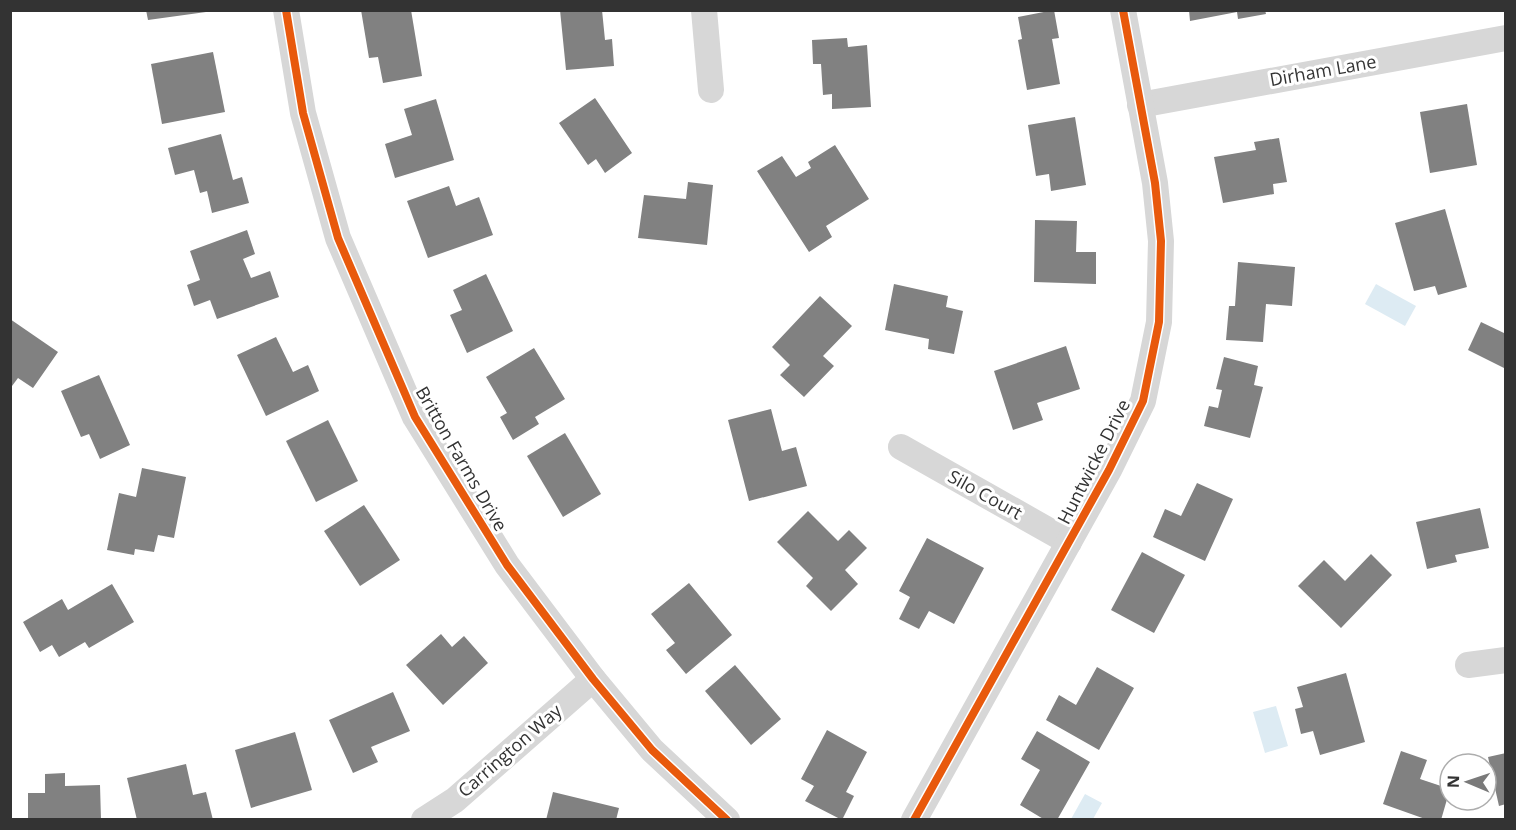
<svg xmlns="http://www.w3.org/2000/svg" width="1516" height="830" font-family="'Open Sans',sans-serif">
  <style>
    .water { fill: #ddebf3 }
    .building { fill: #818181 }
    .lines { fill: none; stroke-linecap: round; stroke-linejoin: round }
    .minor { stroke: #d7d7d7; stroke-width: 26 }
    .cycleway-casing { stroke: #fff; stroke-width: 11 }
    .cycleway { stroke: #e8590c; stroke-width: 8 }
    .labels { text-anchor: middle; stroke-width: 6; stroke-linejoin: round; paint-order: stroke }
    .street-label { font-size: 18px; fill: #333; stroke: #fff }
  </style>
  <rect width="100%" height="100%" fill="#fff"/>
  <!-- water -->
  <g class="water">
    <path d="M 1376,284 L 1416,306 L 1405,326 L 1365,304 Z"/>
    <path d="M 1276,706 L 1288,746 L 1265,753 L 1253,712 Z"/>
    <path d="M 1085,794 L 1102,803 L 1093,819 L 1071,819 Z"/>
  </g>
  <!-- building -->
  <g class="building">
    <path d="M 146,10 L 205,10 L 206,12 L 148,20 Z"/>
    <path d="M 361,10 L 411,10 L 422,76 L 383,83 L 378,57 L 369,58 Z"/>
    <path d="M 560,10 L 602,10 L 605,40 L 612,39 L 614,66 L 566,70 Z"/>
    <path d="M 1054,10 L 1059,38 L 1052,39 L 1060,84 L 1027,90 L 1018,40 L 1022,39 L 1018,17 Z"/>
    <path d="M 1189,10 L 1265,10 L 1266,14 L 1238,19 L 1237,12 L 1190,21 Z"/>
    <path d="M 847,38 L 848,47 L 867,45 L 871,107 L 832,109 L 832,94 L 823,95 L 821,64 L 813,64 L 812,40 Z"/>
    <path d="M 213,52 L 225,112 L 162,124 L 151,64 Z"/>
    <path d="M 595,98 L 632,153 L 605,173 L 596,159 L 588,165 L 559,123 Z"/>
    <path d="M 436,99 L 454,160 L 395,178 L 385,144 L 412,135 L 404,109 Z"/>
    <path d="M 1467,104 L 1477,165 L 1430,173 L 1420,112 Z"/>
    <path d="M 1075,117 L 1086,185 L 1051,191 L 1049,174 L 1036,176 L 1028,125 Z"/>
    <path d="M 221,134 L 233,180 L 242,177 L 249,203 L 212,213 L 207,191 L 200,193 L 194,170 L 175,175 L 168,148 Z"/>
    <path d="M 1279,138 L 1287,182 L 1273,184 L 1274,194 L 1223,203 L 1214,157 L 1256,150 L 1254,142 Z"/>
    <path d="M 835,145 L 869,199 L 826,226 L 832,237 L 809,252 L 757,171 L 782,156 L 796,177 L 811,168 L 808,162 Z"/>
    <path d="M 688,182 L 713,185 L 707,245 L 638,238 L 644,195 L 686,199 Z"/>
    <path d="M 449,186 L 456,206 L 479,197 L 493,235 L 428,258 L 407,201 Z"/>
    <path d="M 1445,209 L 1467,287 L 1438,295 L 1435,286 L 1414,291 L 1395,223 Z"/>
    <path d="M 1035,220 L 1077,221 L 1076,252 L 1096,252 L 1096,284 L 1034,282 Z"/>
    <path d="M 247,230 L 255,254 L 243,259 L 251,278 L 270,271 L 279,297 L 217,319 L 210,300 L 194,306 L 187,285 L 200,280 L 190,251 Z"/>
    <path d="M 1238,262 L 1295,267 L 1292,306 L 1266,304 L 1263,342 L 1226,340 L 1229,306 L 1235,306 Z"/>
    <path d="M 486,274 L 513,331 L 467,353 L 450,315 L 462,310 L 453,290 Z"/>
    <path d="M 894,284 L 948,296 L 946,307 L 963,311 L 954,354 L 928,349 L 929,339 L 885,330 Z"/>
    <path d="M 820,296 L 852,326 L 823,356 L 834,366 L 804,397 L 780,375 L 790,365 L 772,347 Z"/>
    <path d="M 10,319 L 58,352 L 33,388 L 18,378 L 12,386 L 10,385 Z"/>
    <path d="M 1481,322 L 1506,334 L 1506,369 L 1468,350 Z"/>
    <path d="M 276,337 L 293,372 L 308,365 L 319,391 L 266,416 L 237,355 Z"/>
    <path d="M 1066,346 L 1080,389 L 1037,403 L 1043,420 L 1013,430 L 994,371 Z"/>
    <path d="M 534,348 L 565,399 L 535,417 L 539,424 L 513,440 L 500,417 L 507,413 L 486,377 Z"/>
    <path d="M 1224,357 L 1258,366 L 1254,385 L 1263,387 L 1250,438 L 1204,426 L 1209,406 L 1218,408 L 1222,390 L 1216,389 Z"/>
    <path d="M 99,375 L 130,445 L 100,459 L 89,434 L 81,437 L 61,391 Z"/>
    <path d="M 771,409 L 782,451 L 796,447 L 807,486 L 749,501 L 728,420 Z"/>
    <path d="M 328,420 L 358,481 L 316,502 L 286,441 Z"/>
    <path d="M 565,433 L 601,494 L 563,517 L 527,456 Z"/>
    <path d="M 142,468 L 186,477 L 174,538 L 158,535 L 154,552 L 135,549 L 134,555 L 107,550 L 119,493 L 136,497 Z"/>
    <path d="M 1197,483 L 1233,499 L 1205,561 L 1153,537 L 1165,509 L 1181,516 Z"/>
    <path d="M 364,505 L 400,560 L 360,586 L 324,531 Z"/>
    <path d="M 1480,508 L 1489,548 L 1455,555 L 1457,562 L 1427,569 L 1416,522 Z"/>
    <path d="M 808,511 L 838,541 L 849,530 L 867,548 L 845,570 L 858,584 L 831,611 L 806,586 L 813,578 L 777,542 Z"/>
    <path d="M 927,538 L 984,568 L 954,624 L 929,611 L 919,629 L 899,619 L 910,597 L 899,591 Z"/>
    <path d="M 1142,552 L 1185,575 L 1154,633 L 1111,610 Z"/>
    <path d="M 1371,554 L 1392,575 L 1341,628 L 1298,586 L 1324,560 L 1345,581 Z"/>
    <path d="M 689,583 L 732,635 L 686,674 L 666,650 L 675,643 L 651,614 Z"/>
    <path d="M 112,584 L 134,622 L 89,648 L 85,642 L 59,657 L 52,645 L 40,652 L 23,622 L 62,599 L 68,610 Z"/>
    <path d="M 441,634 L 452,647 L 464,636 L 488,663 L 443,705 L 406,665 Z"/>
    <path d="M 735,665 L 781,719 L 751,745 L 705,691 Z"/>
    <path d="M 1097,667 L 1134,688 L 1099,750 L 1046,720 L 1059,695 L 1076,705 Z"/>
    <path d="M 1346,673 L 1365,742 L 1320,755 L 1313,731 L 1301,734 L 1295,709 L 1303,707 L 1297,687 Z"/>
    <path d="M 393,692 L 410,731 L 371,747 L 378,762 L 353,773 L 329,720 Z"/>
    <path d="M 827,730 L 867,752 L 846,792 L 854,796 L 842,820 L 805,801 L 814,786 L 801,779 Z"/>
    <path d="M 1037,731 L 1090,762 L 1057,820 L 1045,820 L 1020,805 L 1040,770 L 1021,759 Z"/>
    <path d="M 295,732 L 312,790 L 251,808 L 235,750 Z"/>
    <path d="M 1401,751 L 1427,760 L 1420,779 L 1450,789 L 1441,820 L 1428,820 L 1383,804 Z"/>
    <path d="M 1506,753 L 1506,804 L 1499,806 L 1488,757 Z"/>
    <path d="M 186,764 L 193,795 L 206,792 L 213,820 L 137,820 L 127,778 Z"/>
    <path d="M 65,773 L 65,786 L 100,785 L 101,820 L 28,820 L 28,793 L 45,793 L 45,774 Z"/>
    <path d="M 553,792 L 619,808 L 616,820 L 546,820 Z"/>
  </g>
  <g class="lines">
    <!-- minor -->
    <g class="minor">
      <path d="M 286,10 L 303,113 L 338,238 L 415,417 L 507,565 L 593,679 L 652,750 L 727,820"/>
      <path d="M 704,10 L 711,90"/>
      <path d="M 1140,105 L 1506,38"/>
      <path d="M 901,447 L 1069,542"/>
      <path d="M 1468,665 L 1506,660"/>
      <path d="M 424,820 L 455,800 L 593,679"/>
      <path d="M 914,820 L 1109,470 L 1143,401 L 1159,322 L 1161,241 L 1155,183 L 1123,10"/>
    </g>
    <defs>
      <g id="cycleway">
        <path d="M 286,10 L 303,113 L 338,238 L 415,417 L 507,565 L 593,679 L 652,750 L 727,820"/>
        <path d="M 914,820 L 1109,470 L 1143,401 L 1159,322 L 1161,241 L 1155,183 L 1123,10"/>
      </g>
    </defs>
    <!-- cycleway casing -->
    <use href="#cycleway" class="cycleway-casing"/>
    <!-- cycleway -->
    <use href="#cycleway" class="cycleway"/>
  </g>
  <g class="labels">
    <!-- street labels -->
    <g class="street-label">
      <text transform="translate(1323 71) rotate(-10)" y="6">Dirham Lane</text>
      <text transform="translate(461 459) rotate(60)" y="6">Britton Farms Drive</text>
      <text transform="translate(1094 462) rotate(-63)" y="6">Huntwicke Drive</text>
      <text transform="translate(985 495) rotate(29)" y="6">Silo Court</text>
      <text transform="translate(510 751) rotate(-41)" y="6">Carrington Way</text>
    </g>
  </g>
  <!-- border -->
  <rect width="1516" height="830" fill="none" stroke="#333333" stroke-width="24"/>
  <!-- north arrow -->
  <g transform="translate(1468 782) rotate(272)"><circle r="28" fill="#ffffff" stroke="#adadad" stroke-width="1.5"/>
  <path d="M0-4.5L10 22L0 15L-10 22Z" fill="#7a7a7a"/>
  <text y="-9" font-size="16" font-weight="bold" text-anchor="middle" fill="#333333">N</text>
  </g>
</svg>
